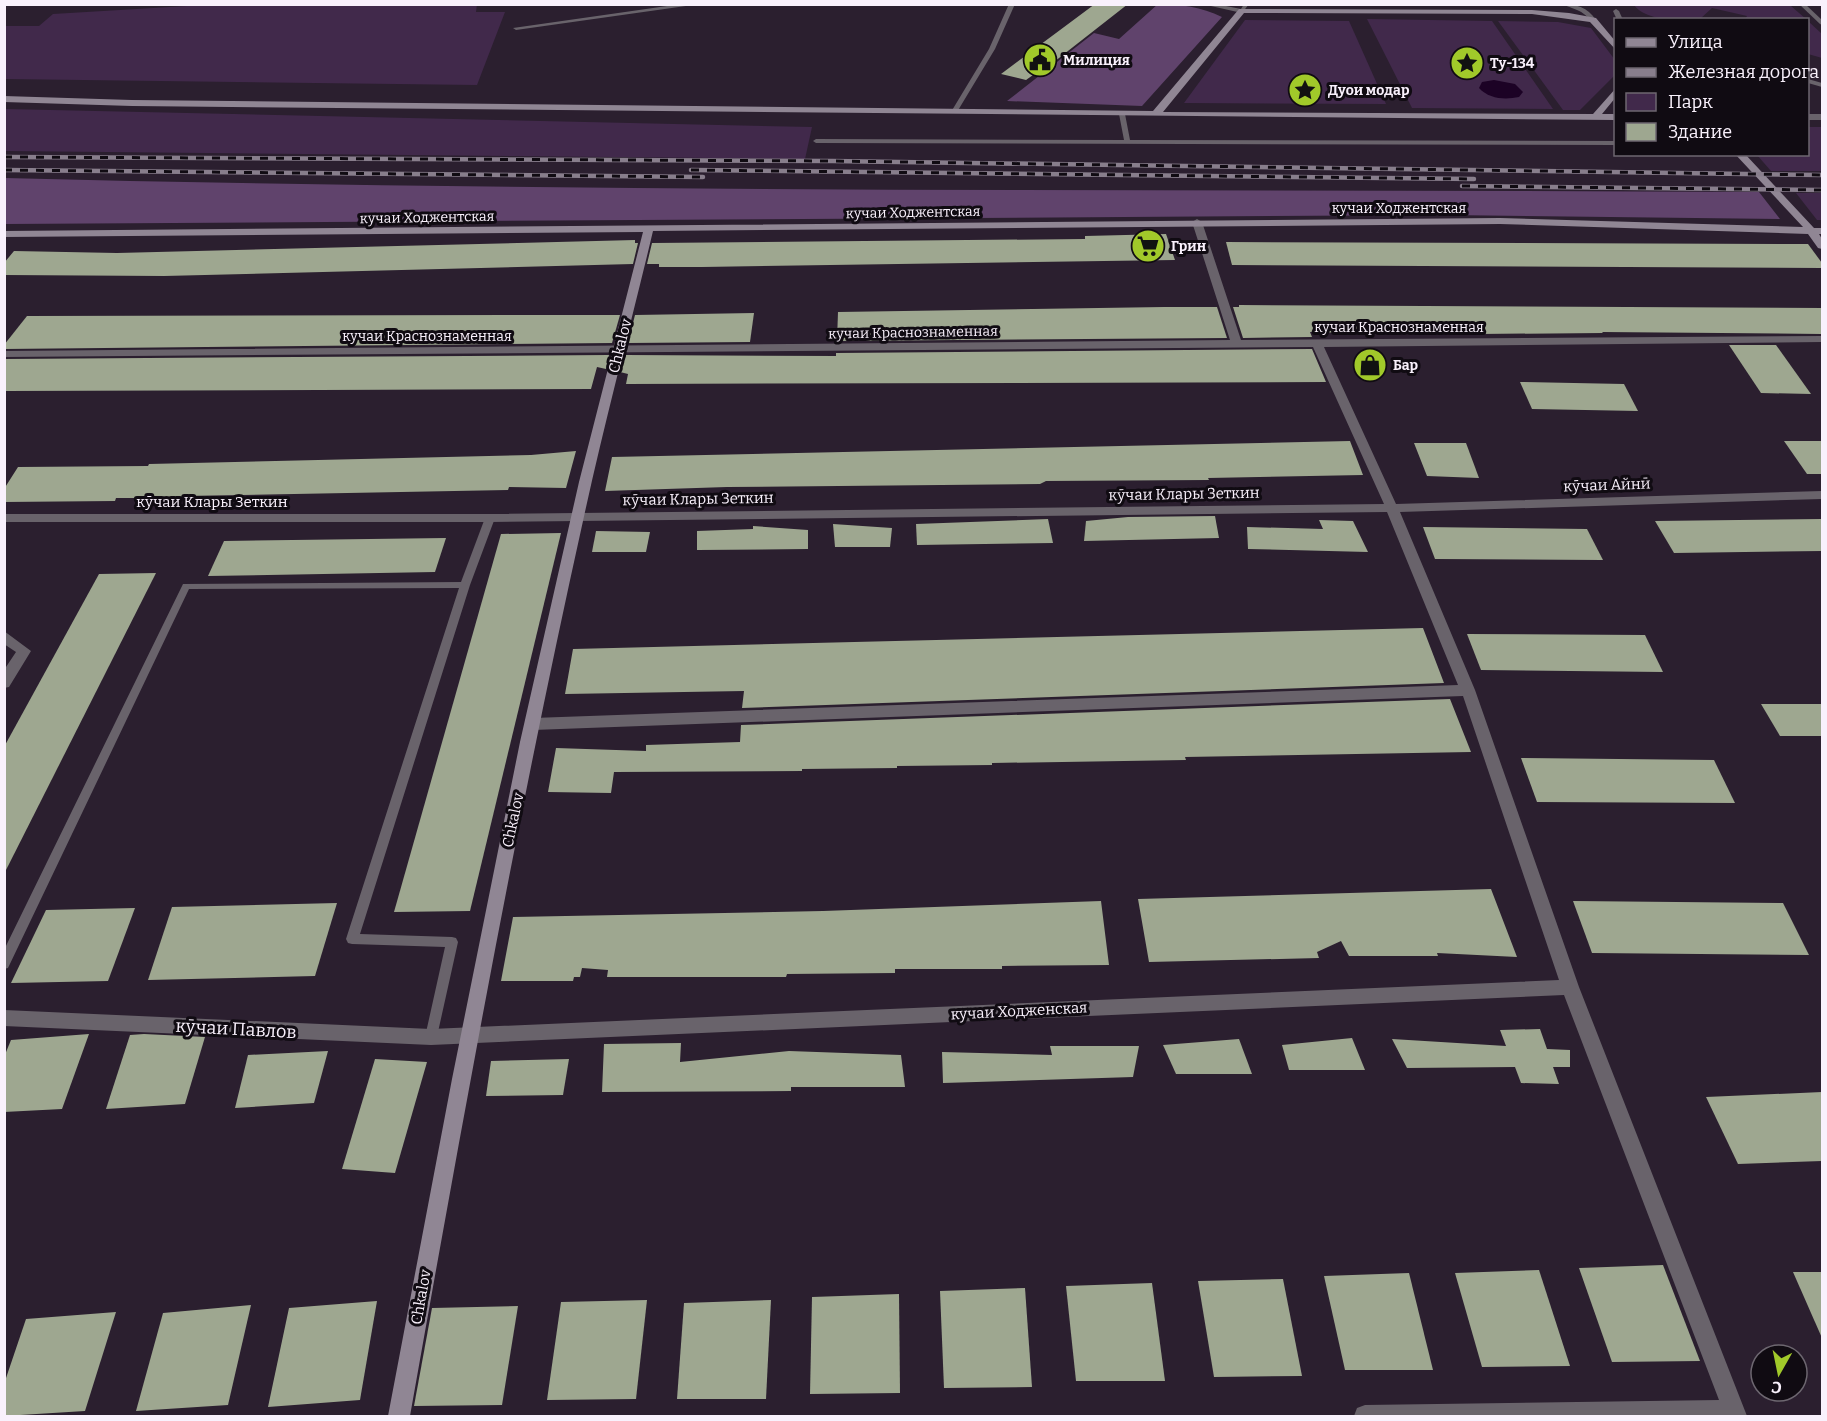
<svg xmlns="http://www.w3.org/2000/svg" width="1827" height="1421" font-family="Bitter,serif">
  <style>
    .green { fill: #41294b }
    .forest { fill: #60436c }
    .water { fill: #1c0225 }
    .building { fill: #9ea790 }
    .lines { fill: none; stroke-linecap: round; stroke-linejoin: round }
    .lane { fill: #69636b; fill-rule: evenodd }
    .street { fill: #69636b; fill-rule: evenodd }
    .secondary { fill: #908694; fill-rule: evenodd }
    .rail-casing { stroke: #887e8c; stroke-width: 4.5 }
    .rail { stroke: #100b12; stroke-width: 3; stroke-dasharray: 8; stroke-linecap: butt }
    .labels { text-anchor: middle; stroke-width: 6; stroke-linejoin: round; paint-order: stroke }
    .far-poi-label { font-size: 14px; font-weight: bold; fill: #f9f1fc; stroke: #100b12; text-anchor: start }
    .far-street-label { font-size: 14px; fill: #f9f1fc; stroke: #100b12 }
    .street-label { font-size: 15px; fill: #f9f1fc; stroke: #100b12 }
    .near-street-label { font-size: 18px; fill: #f9f1fc; stroke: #100b12 }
  </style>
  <rect width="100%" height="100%" fill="#2b1f2f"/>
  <!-- green -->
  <g class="green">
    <path d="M 220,4 L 477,4 L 476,12 L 505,12 L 477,85 L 5,79 L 5,26 L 39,26 L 53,14 Z"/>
    <path d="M 1634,5 L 1791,6 L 1806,19 L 1745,19 L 1747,16 L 1712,8 L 1700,19 C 1680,20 1647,22 1634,5 Z"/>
    <path d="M 1367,19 L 1492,21 L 1553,109 L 1412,108 Z"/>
    <path d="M 1245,20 L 1349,21 L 1386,104 L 1184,103 Z"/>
    <path d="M 1498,21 L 1558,22 L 1591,28 L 1615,60 L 1615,75 L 1580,110 L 1563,110 Z"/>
    <path d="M 1808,21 L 1822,34 L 1822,58 L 1808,54 Z"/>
    <path d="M 5,109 L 812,127 L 805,159 L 5,151 Z"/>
    <path d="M 1808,127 L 1822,127 L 1822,171 L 1771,171 L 1757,155 L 1808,154 Z"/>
    <path d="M 1796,193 L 1822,193 L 1822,220 L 1817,220 Z"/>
  </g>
  <!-- forest -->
  <g class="forest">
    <path d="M 1158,4 C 1181,4 1201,7 1222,17 L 1142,106 L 1007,101 L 1094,33 L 1119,39 Z"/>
    <path d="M 5,178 C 589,193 1174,189 1759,192 L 1780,219 L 1448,215 L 5,224 Z"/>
  </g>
  <!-- water -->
  <path class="water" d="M 1494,80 L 1515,84 L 1523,92 L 1519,97 C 1505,100 1489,99 1479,88 L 1482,82 Z"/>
  <!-- building -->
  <g class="building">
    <path d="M 1095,4 L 1128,4 L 1036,76 L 1033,75 L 1026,80 L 1001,74 Z"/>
    <path d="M 1166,234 L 1175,260 L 702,267 L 659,267 L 659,264 L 647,264 L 652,243 L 1085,239 L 1085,236 Z"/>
    <path d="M 635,240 L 635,243 L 638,243 L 633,264 L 164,276 L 4,275 L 4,263 L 14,251 L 117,253 Z"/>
    <path d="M 1226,242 L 1808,244 L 1822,263 L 1822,268 L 1232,265 Z"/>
    <path d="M 1239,305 L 1822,308 L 1822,334 L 1602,332 L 1603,333 L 1478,334 L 1355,331 L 1356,333 L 1310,332 L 1312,337 L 1243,338 L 1233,307 L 1239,307 Z"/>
    <path d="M 1164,307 L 1217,307 L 1227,338 L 837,341 L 838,312 Z"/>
    <path d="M 754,313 L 750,342 L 628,343 L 635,315 Z"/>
    <path d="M 574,315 L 620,315 L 612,343 L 4,349 L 4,345 L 27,316 Z"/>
    <path d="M 1729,345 L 1776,345 L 1811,394 L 1761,393 Z"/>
    <path d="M 1312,349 L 1326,382 L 626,384 L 628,374 L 620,372 L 625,355 L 836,356 L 836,353 Z"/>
    <path d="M 609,355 L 606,369 L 597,367 L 591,389 L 4,391 L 4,359 Z"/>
    <path d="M 1520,382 L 1624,384 L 1638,411 L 1532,409 Z"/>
    <path d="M 1350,441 L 1363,475 L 1208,478 L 1209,480 L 1046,481 L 1040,484 L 727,487 L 605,491 L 612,457 Z"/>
    <path d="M 1784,441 L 1822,441 L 1822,474 L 1807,474 Z"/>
    <path d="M 1414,443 L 1466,443 L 1479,478 L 1427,476 Z"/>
    <path d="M 576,451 L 566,488 L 509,487 L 508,490 L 184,496 L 183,498 L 116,498 L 115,501 L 4,502 L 4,489 L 18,467 L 148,466 L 149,464 L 531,455 Z"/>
    <path d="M 1215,516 L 1219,538 L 1084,541 L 1086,521 L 1128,517 Z"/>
    <path d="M 1048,519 L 1053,543 L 917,545 L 916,524 Z"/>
    <path d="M 1822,519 L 1822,551 L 1674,553 L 1655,521 Z"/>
    <path d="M 1319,520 L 1353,521 L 1368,552 L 1248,549 L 1247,527 L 1323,529 Z"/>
    <path d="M 833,524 L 892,528 L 890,547 L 835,547 Z"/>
    <path d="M 753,526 L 808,530 L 808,549 L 697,550 L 697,531 L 753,529 Z"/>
    <path d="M 1423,527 L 1587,529 L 1603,560 L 1435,559 Z"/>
    <path d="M 596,531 L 650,532 L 646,552 L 592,552 Z"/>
    <path d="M 561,533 L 470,911 L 394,912 L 501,534 Z"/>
    <path d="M 446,538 L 435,572 L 208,576 L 224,541 Z"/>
    <path d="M 156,573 L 4,874 L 4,747 L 99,574 Z"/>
    <path d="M 1423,628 L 1444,683 L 742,708 L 744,691 L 565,694 L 573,649 Z"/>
    <path d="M 1467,634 L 1645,635 L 1663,672 L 1481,670 Z"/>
    <path d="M 1450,699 L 1471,752 L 1185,757 L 1186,760 L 992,763 L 992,765 L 897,766 L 897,768 L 802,769 L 802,771 L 614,772 L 611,793 L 548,792 L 556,748 L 646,751 L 646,745 L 740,742 L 741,725 Z"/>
    <path d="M 1761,704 L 1822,704 L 1822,736 L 1780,736 Z"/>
    <path d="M 1521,758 L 1714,760 L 1735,803 L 1537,802 Z"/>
    <path d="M 1491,889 L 1517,957 L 1437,953 L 1438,956 L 1349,956 L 1341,941 L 1317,952 L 1319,958 L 1149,962 L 1138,899 Z"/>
    <path d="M 1101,901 L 1109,965 L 1002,966 L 1002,969 L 895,969 L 895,973 L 787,974 L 786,977 L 607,977 L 608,970 L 582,968 L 580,977 L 574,977 L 573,981 L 501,981 L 513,917 L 823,911 Z"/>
    <path d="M 1573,901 L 1783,903 L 1809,955 L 1592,953 Z"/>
    <path d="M 337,903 L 315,976 L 148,980 L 172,907 Z"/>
    <path d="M 135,908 L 108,981 L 11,983 L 46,910 Z"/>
    <path d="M 1540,1029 L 1547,1049 L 1570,1050 L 1570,1067 L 1553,1067 L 1559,1084 L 1521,1083 L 1515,1067 L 1407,1068 L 1392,1039 L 1506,1046 L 1500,1030 Z"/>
    <path d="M 89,1034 L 62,1109 L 4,1112 L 4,1057 L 11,1040 Z"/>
    <path d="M 144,1034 L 205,1037 L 185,1104 L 106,1109 L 130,1035 Z"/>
    <path d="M 1352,1038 L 1365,1070 L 1289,1070 L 1282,1045 Z"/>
    <path d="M 1239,1039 L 1252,1074 L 1176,1074 L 1163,1045 Z"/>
    <path d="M 681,1043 L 680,1062 L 789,1051 L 901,1055 L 905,1087 L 791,1087 L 791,1091 L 602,1092 L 604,1044 Z"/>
    <path d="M 1050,1046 L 1139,1046 L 1133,1077 L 943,1083 L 942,1052 L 1052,1055 Z"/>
    <path d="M 328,1051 L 314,1103 L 235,1108 L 248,1055 Z"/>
    <path d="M 375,1059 L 427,1062 L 395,1173 L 342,1169 Z"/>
    <path d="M 569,1059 L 563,1095 L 486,1096 L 491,1061 Z"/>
    <path d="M 1822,1092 L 1822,1161 L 1738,1164 L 1706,1097 Z"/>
    <path d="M 1663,1265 L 1700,1361 L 1612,1362 L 1579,1268 Z"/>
    <path d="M 1539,1270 L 1570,1366 L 1482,1367 L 1455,1273 Z"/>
    <path d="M 1793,1272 L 1822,1272 L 1822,1338 Z"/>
    <path d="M 1409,1273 L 1433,1370 L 1345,1370 L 1324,1276 Z"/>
    <path d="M 1283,1279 L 1302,1376 L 1214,1377 L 1198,1281 Z"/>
    <path d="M 1152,1283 L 1165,1381 L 1076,1381 L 1066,1286 Z"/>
    <path d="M 1025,1288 L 1032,1387 L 944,1388 L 940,1291 Z"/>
    <path d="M 899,1294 L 900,1393 L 810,1394 L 812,1297 Z"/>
    <path d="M 647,1300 L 636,1399 L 547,1400 L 561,1302 Z"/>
    <path d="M 771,1300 L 766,1399 L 677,1399 L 684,1303 Z"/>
    <path d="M 377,1301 L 360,1400 L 268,1407 L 289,1308 Z"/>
    <path d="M 251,1305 L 228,1405 L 136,1411 L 163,1313 Z"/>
    <path d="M 518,1306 L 502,1405 L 414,1406 L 432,1308 Z"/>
    <path d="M 116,1312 L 85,1411 L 4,1416 L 4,1384 L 26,1319 Z"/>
  </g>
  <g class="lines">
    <!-- lane -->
    <g class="lane">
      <path d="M 681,4 L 700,4 L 516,30 L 513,28 Z"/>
      <path d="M 1009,4 L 1015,4 L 995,49 L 957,112 L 952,113 L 951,112 L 989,49 Z"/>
      <path d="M 1202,4 L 1216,4 L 1241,9 L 1244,4 L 1249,4 L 1242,13 Z"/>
      <path d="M 1562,4 C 1577,4 1587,7 1596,20 L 1591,21 C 1583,10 1573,9 1562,4 Z"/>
      <path d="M 1799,4 L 1805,4 L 1822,20 L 1822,25 L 1820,24 Z"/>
      <path d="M 1616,9 L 1619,11 L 1623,20 L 1617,20 L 1613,11 Z"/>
      <path d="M 1808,79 L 1822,83 L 1822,87 L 1808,83 Z"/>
      <path d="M 1122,112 L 1125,114 L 1130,140 L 1616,141 L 1616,145 L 816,143 L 813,141 L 816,139 L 1124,140 L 1119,114 Z"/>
      <path d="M 490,515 L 495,518 L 470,585 L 360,934 L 452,937 L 456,938 L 458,942 L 436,1041 L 431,1043 L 426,1041 L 425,1037 L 445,947 L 352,944 L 348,943 L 346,939 L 459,588 L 189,589 L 8,968 L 4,969 L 4,950 L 183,584 L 461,582 L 485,518 Z"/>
    </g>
    <!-- street -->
    <g class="street">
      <rect x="1808" y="114" width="14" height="6"/>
      <path d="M 1197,219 L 1202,222 L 1241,340 L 1822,336 L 1822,342 L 1324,347 L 1396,504 L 1822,491 L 1822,499 L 1400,512 L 1475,690 L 1579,987 L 1747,1416 L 1354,1416 L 1357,1408 L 1365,1405 L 1719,1400 L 1564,995 L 431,1045 L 4,1026 L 4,1010 L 431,1029 L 1559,980 L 1463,696 L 533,730 L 528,728 L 525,724 L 528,720 L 533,718 L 1458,685 L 1387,512 L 490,522 L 4,522 L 4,514 L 490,514 L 1384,504 L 1313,347 L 4,357 L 4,351 L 1230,340 L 1192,222 Z"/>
      <path d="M 4,631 L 31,651 L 9,687 L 4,688 L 4,670 L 16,652 L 4,644 Z"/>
    </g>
    <!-- secondary -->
    <g class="secondary">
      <path d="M 1239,9 L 1532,10 L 1569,13 L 1596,18 L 1616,42 L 1616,50 L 1590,22 L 1532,14 L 1244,13 L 1163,112 L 1593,114 L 1616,88 L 1616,97 L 1602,114 L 1616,114 L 1616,120 L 132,106 L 4,102 L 4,96 L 132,100 L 1153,111 Z"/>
      <path d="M 1735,154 L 1745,154 L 1814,228 L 1822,228 L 1822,234 L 1819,234 L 1822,239 L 1822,249 L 1818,248 L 1808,234 L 1500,224 L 653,231 C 630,328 604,424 583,521 C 517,818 463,1117 410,1416 L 388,1416 L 452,1079 L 520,742 L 579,482 L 643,232 L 4,237 L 4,231 L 1500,218 L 1803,227 Z"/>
    </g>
    <defs>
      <g id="rail">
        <path d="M 4,157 L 832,161 L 1822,175"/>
        <path d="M 4,170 L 703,177"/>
        <path d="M 691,170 L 1474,179"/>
        <path d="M 1462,186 L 1822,190"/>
      </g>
    </defs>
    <!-- rail casing -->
    <use href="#rail" class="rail-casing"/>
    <!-- rail -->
    <use href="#rail" class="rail"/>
  </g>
  <!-- icons -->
  <defs>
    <symbol id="civic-disc" viewBox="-11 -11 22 22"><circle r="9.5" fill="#a1c92a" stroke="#100b12"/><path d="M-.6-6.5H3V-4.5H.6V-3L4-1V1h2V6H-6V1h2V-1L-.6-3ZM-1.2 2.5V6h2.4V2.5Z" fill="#111"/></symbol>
    <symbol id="sight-disc" viewBox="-11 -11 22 22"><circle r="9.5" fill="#a1c92a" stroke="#100b12"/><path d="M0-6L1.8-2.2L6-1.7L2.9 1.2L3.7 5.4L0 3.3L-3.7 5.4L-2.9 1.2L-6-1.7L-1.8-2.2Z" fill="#111"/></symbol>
    <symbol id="supermarket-disc" viewBox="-11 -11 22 22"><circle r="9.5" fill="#a1c92a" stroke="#100b12"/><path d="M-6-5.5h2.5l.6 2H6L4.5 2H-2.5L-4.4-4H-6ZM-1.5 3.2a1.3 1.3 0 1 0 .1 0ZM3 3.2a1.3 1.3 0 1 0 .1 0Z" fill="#111"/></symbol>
    <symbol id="shop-disc" viewBox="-11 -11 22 22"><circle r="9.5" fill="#a1c92a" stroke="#100b12"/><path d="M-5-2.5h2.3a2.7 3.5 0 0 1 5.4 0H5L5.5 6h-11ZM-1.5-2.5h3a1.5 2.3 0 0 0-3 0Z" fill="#111"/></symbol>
  </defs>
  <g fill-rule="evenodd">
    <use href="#civic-disc" x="1021" y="41" width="38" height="38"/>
    <use href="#sight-disc" x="1448" y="44" width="38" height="38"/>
    <use href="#sight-disc" x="1286" y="71" width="38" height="38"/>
    <use href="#supermarket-disc" x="1129" y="227" width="38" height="38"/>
    <use href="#shop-disc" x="1351" y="346" width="38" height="38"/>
  </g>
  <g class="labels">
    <!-- far-poi labels -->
    <g class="far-poi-label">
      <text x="1063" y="65">Милиция</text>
      <text x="1490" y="68">Ту-134</text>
      <text x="1328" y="95">Дуои модар</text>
      <text x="1171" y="251">Грин</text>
      <text x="1393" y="370">Бар</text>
    </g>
    <!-- far-street labels -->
    <g class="far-street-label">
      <text x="1399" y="213">кучаи Ходжентская</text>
      <text transform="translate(913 212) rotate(-1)" y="5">кучаи Ходжентская</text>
      <text transform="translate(427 217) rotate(-1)" y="5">кучаи Ходжентская</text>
      <text x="1399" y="332">кучаи Краснознаменная</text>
      <text transform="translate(913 332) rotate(-1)" y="5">кучаи Краснознаменная</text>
      <text x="427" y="341">кучаи Краснознаменная</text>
    </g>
    <!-- street labels -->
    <g class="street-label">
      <text transform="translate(620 346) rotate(-76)" y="5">Chkalov</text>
      <text transform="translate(1607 485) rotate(-2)" y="5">кӯчаи Айнӣ</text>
      <text transform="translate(1184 494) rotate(-1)" y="5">кӯчаи Клары Зеткин</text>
      <text transform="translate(698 499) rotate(-1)" y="5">кӯчаи Клары Зеткин</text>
      <text x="212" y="507">кӯчаи Клары Зеткин</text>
      <text transform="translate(513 820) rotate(-78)" y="5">Chkalov</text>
      <text transform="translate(1019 1011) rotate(-3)" y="5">кучаи Ходженская</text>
      <text transform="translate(421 1297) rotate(-80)" y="5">Chkalov</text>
    </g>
    <!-- near-street labels -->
    <g class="near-street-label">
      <text transform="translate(236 1029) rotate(3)" y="6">кӯчаи Павлов</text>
    </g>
  </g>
  <!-- border -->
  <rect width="1827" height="1421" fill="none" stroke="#f9f1fc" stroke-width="12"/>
  <!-- legend -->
  <rect x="1614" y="18" width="195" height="138" fill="#100b12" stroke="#6d6770" stroke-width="1.5"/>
  <rect x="1626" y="38" width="30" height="9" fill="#908694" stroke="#6d6770" stroke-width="1.5"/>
  <text x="1668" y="48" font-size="18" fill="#f9f1fc">Улица</text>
  <rect x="1626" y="68" width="30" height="9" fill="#887e8c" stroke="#6d6770" stroke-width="1.5"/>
  <text x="1668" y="78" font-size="18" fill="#f9f1fc">Железная дорога</text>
  <rect x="1626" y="93" width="30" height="18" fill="#41294b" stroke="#6d6770" stroke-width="1.5"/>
  <text x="1668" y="108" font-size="18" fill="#f9f1fc">Парк</text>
  <rect x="1626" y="123" width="30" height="18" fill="#9ea790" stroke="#6d6770" stroke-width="1.5"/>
  <text x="1668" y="138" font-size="18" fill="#f9f1fc">Здание</text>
  <!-- north arrow -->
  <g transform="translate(1779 1373) rotate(189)"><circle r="28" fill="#100b12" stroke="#6d6770" stroke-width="1.5"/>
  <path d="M0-4.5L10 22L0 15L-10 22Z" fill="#a1c92a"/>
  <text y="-9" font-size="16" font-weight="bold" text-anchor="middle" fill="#f9f1fc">С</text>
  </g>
</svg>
